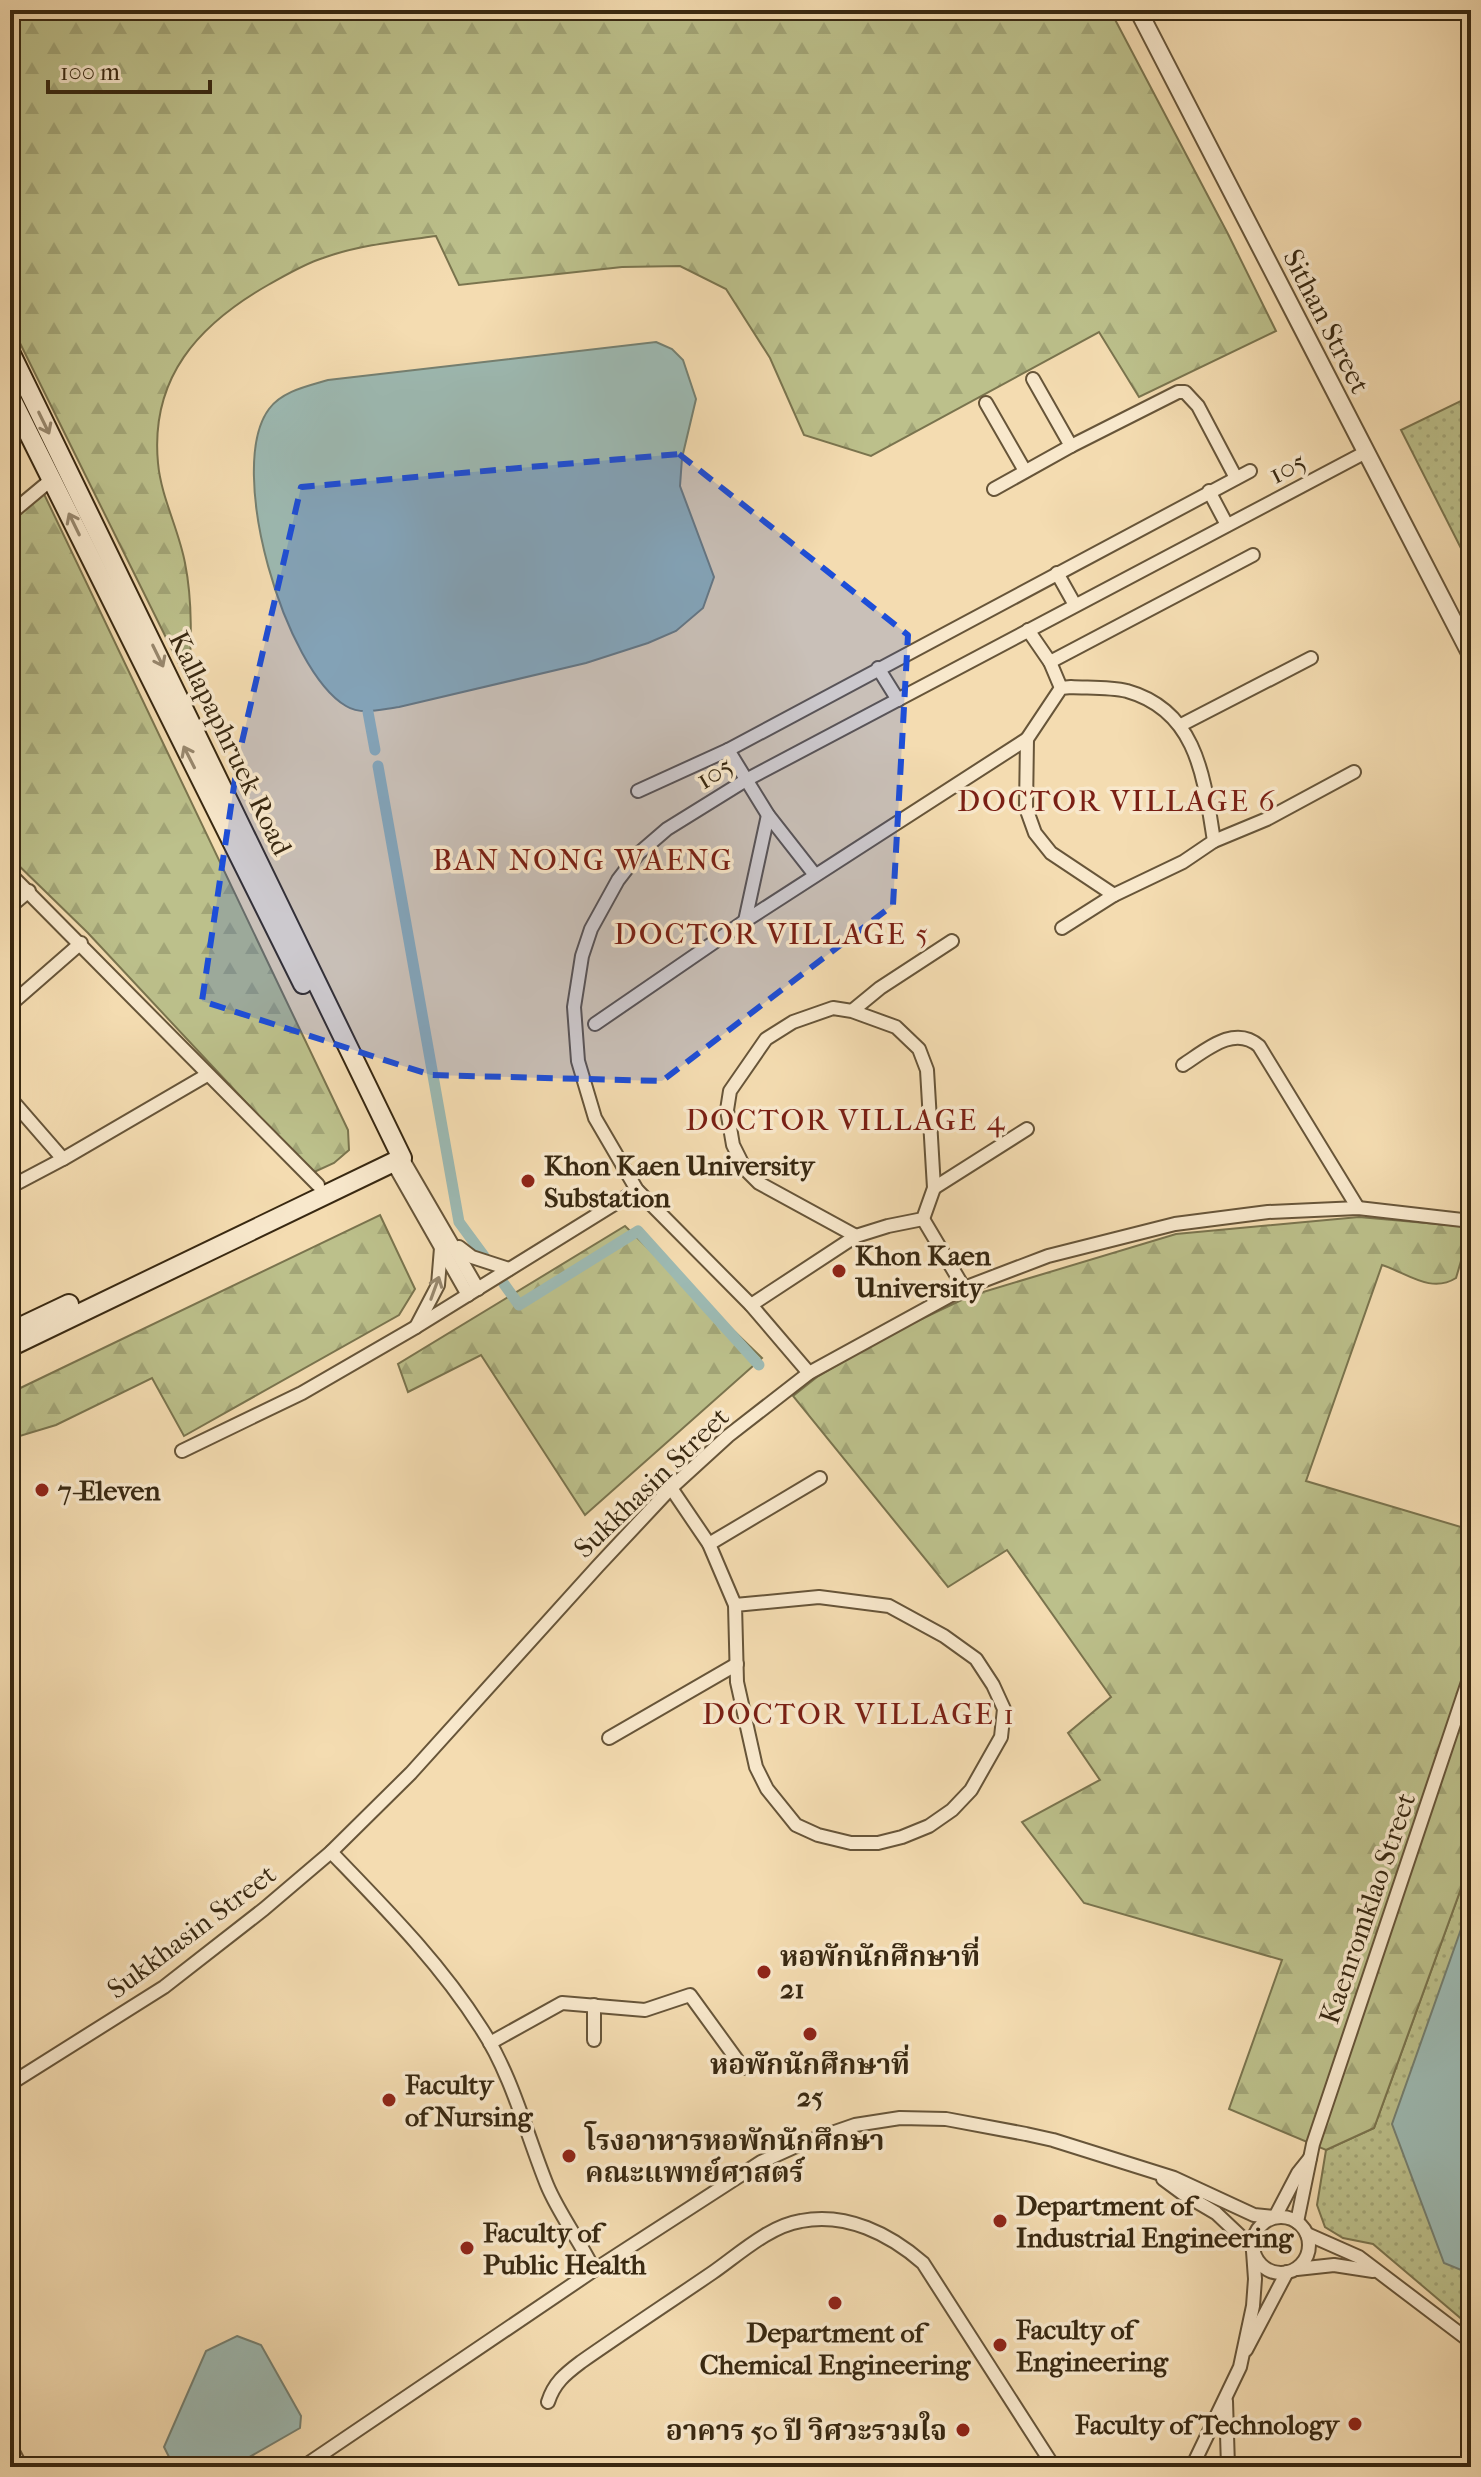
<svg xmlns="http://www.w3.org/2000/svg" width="1481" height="2477" font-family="'IM FELL French Canon','Noto Serif Thai',serif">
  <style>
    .green { fill: url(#green-dots); stroke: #7a744e; stroke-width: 2 }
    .forest { fill: url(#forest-firs); stroke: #7a744e; stroke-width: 2 }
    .water { fill: #9dbab3; stroke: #758072; stroke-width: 2 }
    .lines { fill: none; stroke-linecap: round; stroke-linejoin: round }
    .canal { stroke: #9dbab3; stroke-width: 11 }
    .minor-casing { stroke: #675539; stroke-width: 16 }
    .tertiary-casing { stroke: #675539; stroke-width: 20 }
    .secondary-casing { stroke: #382811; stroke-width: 22 }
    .minor { stroke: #f8e8cc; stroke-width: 12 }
    .tertiary { stroke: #f8e8cc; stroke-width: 16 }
    .secondary { stroke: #f8e8cc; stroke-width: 18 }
    .oneway { stroke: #98886e }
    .marked { fill: #1d4ed8; fill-opacity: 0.2; stroke: #1d4ed8; stroke-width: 6; stroke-dasharray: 16 10; stroke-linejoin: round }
    .poi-dot { fill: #8f2418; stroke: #f8e8cc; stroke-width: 3 }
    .labels { text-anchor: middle; stroke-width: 7; stroke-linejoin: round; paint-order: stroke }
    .street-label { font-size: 28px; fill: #382811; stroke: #f8e8cc }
    .poi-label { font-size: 28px; font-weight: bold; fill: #382811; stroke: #f8e8cc; text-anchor: start }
    .neighbourhood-label { font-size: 30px; letter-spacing: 2px; fill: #7a1f14; stroke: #f8e8cc }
  </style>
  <defs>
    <pattern id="green-dots" width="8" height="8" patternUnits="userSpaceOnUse" patternTransform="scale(2)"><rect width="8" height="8" fill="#bcc08b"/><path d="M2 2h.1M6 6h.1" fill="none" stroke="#a2a577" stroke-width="1.8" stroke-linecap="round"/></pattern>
    <pattern id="forest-firs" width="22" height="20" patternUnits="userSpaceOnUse" patternTransform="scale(2)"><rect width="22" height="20" fill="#bcc08b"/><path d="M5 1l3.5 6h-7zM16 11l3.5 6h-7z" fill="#a2a577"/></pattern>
  </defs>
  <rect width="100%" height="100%" fill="#f4dcb1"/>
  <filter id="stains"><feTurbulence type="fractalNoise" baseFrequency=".0025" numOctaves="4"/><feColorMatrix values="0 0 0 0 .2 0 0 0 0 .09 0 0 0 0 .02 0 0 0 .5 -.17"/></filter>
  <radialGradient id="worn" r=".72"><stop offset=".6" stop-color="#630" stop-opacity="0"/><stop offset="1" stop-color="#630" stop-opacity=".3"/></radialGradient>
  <!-- green -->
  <g class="green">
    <path d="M 1471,396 L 1471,568 L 1401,430 Z"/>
    <path d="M 1471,1861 L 1471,2327 L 1373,2244 L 1343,2238 L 1325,2227 L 1317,2205 L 1326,2150 L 1374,2128 Z"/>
  </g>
  <!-- forest -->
  <g class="forest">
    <path d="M 10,10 L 1110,10 L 1228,234 L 1276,331 L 1139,397 L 1099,332 L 871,456 L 804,435 L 770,358 L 726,289 L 680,266 L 622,267 L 459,285 L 436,236 C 399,241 359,245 323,258 C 304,264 286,275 268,285 C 198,325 150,378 158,463 C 161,497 179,530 185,563 C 193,603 191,644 189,684 L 10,323 Z"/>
    <path d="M 44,494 L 348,1130 L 349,1150 L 334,1163 L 312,1173 L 88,933 L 10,857 L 10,521 Z"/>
    <path d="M 380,1215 L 415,1289 L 399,1315 L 184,1436 L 152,1378 L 56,1425 L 10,1439 L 10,1393 Z"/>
    <path d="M 1359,1217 L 1471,1227 L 1456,1278 C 1431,1294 1407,1273 1382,1265 L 1306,1481 L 1471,1530 L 1471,1861 L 1374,2128 L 1326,2150 L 1229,2109 L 1282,1960 L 1084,1903 L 1022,1822 L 1100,1780 L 1068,1733 L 1111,1697 L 1007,1550 L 948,1587 L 793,1396 L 817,1377 L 894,1332 L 970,1296 L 1176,1234 Z"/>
    <path d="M 625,1226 L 762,1358 L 585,1515 L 481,1355 L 408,1392 L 398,1364 Z"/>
  </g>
  <!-- water -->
  <g class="water">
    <path d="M 656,342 L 672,349 L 683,360 L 696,399 L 682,458 L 680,486 L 714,577 L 703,608 L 676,631 L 648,643 L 586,663 L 399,707 C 382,709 362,716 346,706 C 285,670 225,468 269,409 C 282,391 308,386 328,380 Z"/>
    <path d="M 1471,1901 L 1471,2274 L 1444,2263 L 1392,2124 Z"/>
    <path d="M 237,2336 L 261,2345 L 301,2416 L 300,2428 L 232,2467 L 174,2467 L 164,2447 L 206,2351 Z"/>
  </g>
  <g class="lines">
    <!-- canal -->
    <g class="canal">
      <path d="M 368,712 L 375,750"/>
      <path d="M 378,766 L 459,1222 L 484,1256"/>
      <path d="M 504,1284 L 519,1305 L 638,1231 L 759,1365"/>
    </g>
    <defs>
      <g id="minor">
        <path d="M 1033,379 L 1071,446"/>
        <path d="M 986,403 L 1025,471"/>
        <path d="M 994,489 L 1071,446 L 1178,392 L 1185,392 L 1198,406 L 1236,478"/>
        <path d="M 1209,491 L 1227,525"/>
        <path d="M 10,514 L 52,479"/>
        <path d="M 1057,573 L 1075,605"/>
        <path d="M 1028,630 L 1050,662 L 1061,688"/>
        <path d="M 1050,662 L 1253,555"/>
        <path d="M 878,668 L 898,700"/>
        <path d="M 1071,687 C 1089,688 1110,687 1127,691 C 1198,711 1204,779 1214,841 L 1183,862 L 1114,895 L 1051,853 L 1035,833 L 1026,808 L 1027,739 L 1061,688 Z"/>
        <path d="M 1181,725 L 1311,658"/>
        <path d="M 728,750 L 768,815 L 815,875"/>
        <path d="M 638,791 L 728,750 L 1250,471"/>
        <path d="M 1214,841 L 1267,819 L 1354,772"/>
        <path d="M 10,874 L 318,1185"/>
        <path d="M 10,907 L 29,891"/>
        <path d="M 745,921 L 768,815"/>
        <path d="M 1062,928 L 1114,895"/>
        <path d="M 10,1005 L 81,943"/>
        <path d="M 852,1011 L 896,1027 L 919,1049 L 927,1070 L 934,1188 L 923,1219 L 888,1226 L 856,1236 L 759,1183 L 745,1169 L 733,1145 L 727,1110 L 730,1091 L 766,1039 L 793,1022 L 833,1008 L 852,1011 L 880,988 L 952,941"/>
        <path d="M 595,1024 L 745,921 L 1027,739"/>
        <path d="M 1183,1065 C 1205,1051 1234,1024 1259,1046 L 1358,1208"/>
        <path d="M 10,1098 L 63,1159"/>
        <path d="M 402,1158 L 478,1289"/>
        <path d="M 393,1163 L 468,1295"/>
        <path d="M 10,1187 L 63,1159 L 207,1075"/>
        <path d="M 934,1188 L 1027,1129"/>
        <path d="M 923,1219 L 964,1288"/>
        <path d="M 459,1247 L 472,1257 L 509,1269"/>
        <path d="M 751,1305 L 856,1236"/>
        <path d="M 416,1327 L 438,1285 L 441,1248"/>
        <path d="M 809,1373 L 751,1305 L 637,1190 L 595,1118 L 578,1061 L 574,1007 L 582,956 L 591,929 L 618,880 L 638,854 L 667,829 L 746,780 L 1366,452"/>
        <path d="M 182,1451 L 302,1393 L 416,1327 L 637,1190"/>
        <path d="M 671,1488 L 709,1544 L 735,1605 L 737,1682 L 756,1767 L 767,1789 L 796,1825 L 818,1835 L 851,1843 L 878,1843 L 902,1837 L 929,1826 L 952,1810 L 971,1790 L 1001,1737 L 1004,1709 L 993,1685 L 976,1659 L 944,1636 L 889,1606 L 819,1597 L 735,1605"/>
        <path d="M 709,1544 L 820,1478"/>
        <path d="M 609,1738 L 737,1664"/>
        <path d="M 331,1852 C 385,1908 439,1962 481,2028 C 512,2075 526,2133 547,2185 C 559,2214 580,2241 594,2270"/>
        <path d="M 594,2005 L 594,2040"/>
        <path d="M 490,2043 L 562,2003 L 645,2010 L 690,1995 L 743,2068"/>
        <path d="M 10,2084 L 164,1987 L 264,1909 L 331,1852 L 411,1773 L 598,1566 L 671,1488 L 728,1436 L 809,1373 L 964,1288 L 1048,1256 L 1175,1224 L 1268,1212 L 1358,1208 L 1471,1221"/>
        <path d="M 1163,2179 L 1182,2193 L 1216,2213 L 1252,2247"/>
        <circle cx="1281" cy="2245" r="28"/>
        <path d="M 1297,2222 L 1313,2144 L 1471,1673"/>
        <path d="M 1307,2234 L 1359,2257 L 1471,2342"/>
        <path d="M 1297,2269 L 1334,2265 L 1373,2271"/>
        <path d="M 1246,2350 L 1287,2272"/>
        <path d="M 1226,2401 L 1228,2467"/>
        <path d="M 548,2402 C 554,2383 565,2374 581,2362 C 624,2332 668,2303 712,2273 C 738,2255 769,2226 801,2221 C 846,2212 890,2234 923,2263 L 1054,2467"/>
        <path d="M 10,2446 L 21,2467"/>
        <path d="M 303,2467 L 594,2270 L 761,2162 L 803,2143 L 855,2125 L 900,2118 L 946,2119 L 1026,2134 L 1053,2140 L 1174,2178 L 1254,2215 L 1275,2217 L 1298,2173 L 1310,2158"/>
        <path d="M 1192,2467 L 1240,2367 L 1253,2306 L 1255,2279 L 1253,2251"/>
      </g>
      <path id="tertiary" d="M 1138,10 L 1471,655"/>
      <g id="secondary">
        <path d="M 10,352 L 402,1158 L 10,1347"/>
        <path d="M 10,396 L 303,984"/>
        <path d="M 10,1332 L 69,1304"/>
      </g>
    </defs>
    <!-- minor casing -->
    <use href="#minor" class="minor-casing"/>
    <!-- tertiary casing -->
    <use href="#tertiary" class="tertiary-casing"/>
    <!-- secondary casing -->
    <use href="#secondary" class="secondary-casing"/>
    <!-- minor -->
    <use href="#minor" class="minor"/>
    <!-- tertiary -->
    <use href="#tertiary" class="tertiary"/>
    <!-- secondary -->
    <use href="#secondary" class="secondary"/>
  </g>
  <!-- one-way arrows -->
  <defs><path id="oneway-shaft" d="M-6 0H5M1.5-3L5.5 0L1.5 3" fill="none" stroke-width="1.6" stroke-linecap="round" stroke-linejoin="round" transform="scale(2)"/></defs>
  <g class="oneway">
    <use href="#oneway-shaft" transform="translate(44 423) rotate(64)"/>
    <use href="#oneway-shaft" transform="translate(74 524) rotate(-116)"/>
    <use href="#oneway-shaft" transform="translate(158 656) rotate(64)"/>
    <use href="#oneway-shaft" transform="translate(189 757) rotate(-117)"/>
    <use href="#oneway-shaft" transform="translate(435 1288) rotate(-70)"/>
  </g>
  <!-- marked area -->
  <path class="marked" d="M 679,454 L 908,635 L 893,905 L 662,1081 L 431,1075 L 202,1001 L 238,759 L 301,487 Z"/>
  <!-- markers -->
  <g class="poi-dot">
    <circle cx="528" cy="1181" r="8"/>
    <circle cx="839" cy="1271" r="8"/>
    <circle cx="42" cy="1490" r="8"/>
    <circle cx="764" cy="1972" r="8"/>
    <circle cx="810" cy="2034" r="8"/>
    <circle cx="389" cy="2100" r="8"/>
    <circle cx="569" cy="2156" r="8"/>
    <circle cx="1000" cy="2221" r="8"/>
    <circle cx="467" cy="2248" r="8"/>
    <circle cx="835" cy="2303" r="8"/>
    <circle cx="1000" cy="2345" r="8"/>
    <circle cx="1355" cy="2424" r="8"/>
    <circle cx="963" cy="2430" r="8"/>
  </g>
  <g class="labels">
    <!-- street labels -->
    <g class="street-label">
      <text transform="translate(1327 321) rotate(63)" y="10">Sithan Street</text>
      <text transform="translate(1287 467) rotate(-27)" y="10">105</text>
      <text transform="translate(231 743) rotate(64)" y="10">Kallapaphruek Road</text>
      <text transform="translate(714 772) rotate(-31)" y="10">105</text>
      <text transform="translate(651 1482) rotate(-44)" y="10">Sukkhasin Street</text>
      <text transform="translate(1367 1908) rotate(-71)" y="10">Kaenromklao Street</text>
      <text transform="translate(191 1931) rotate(-37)" y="10">Sukkhasin Street</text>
    </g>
    <!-- poi labels -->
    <g class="poi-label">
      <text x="544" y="1175">Khon Kaen University<tspan x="544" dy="32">Substation</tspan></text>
      <text x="855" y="1265">Khon Kaen<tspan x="855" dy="32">University</tspan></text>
      <text x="58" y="1500">7-Eleven</text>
      <text x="780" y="1966">หอพักนักศึกษาที่<tspan x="780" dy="32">21</tspan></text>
      <text x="810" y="2074" text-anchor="middle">หอพักนักศึกษาที่<tspan x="810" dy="32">25</tspan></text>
      <text x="405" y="2094">Faculty<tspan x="405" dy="32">of Nursing</tspan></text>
      <text x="585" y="2150">โรงอาหารหอพักนักศึกษา<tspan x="585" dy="32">คณะแพทย์ศาสตร์</tspan></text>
      <text x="1016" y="2215">Department of<tspan x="1016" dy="32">Industrial Engineering</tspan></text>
      <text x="483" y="2242">Faculty of<tspan x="483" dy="32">Public Health</tspan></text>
      <text x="1016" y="2339">Faculty of<tspan x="1016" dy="32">Engineering</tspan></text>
      <text x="835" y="2342" text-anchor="middle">Department of<tspan x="835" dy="32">Chemical Engineering</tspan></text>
      <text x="1339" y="2434" text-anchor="end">Faculty of Technology</text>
      <text x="947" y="2440" text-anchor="end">อาคาร 50 ปี วิศวะรวมใจ</text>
    </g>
    <!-- neighbourhood labels -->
    <g class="neighbourhood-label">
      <text x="1117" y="811">DOCTOR VILLAGE 6</text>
      <text x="583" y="870">BAN NONG WAENG</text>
      <text x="772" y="944">DOCTOR VILLAGE 5</text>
      <text x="846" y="1130">DOCTOR VILLAGE 4</text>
      <text x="859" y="1724">DOCTOR VILLAGE 1</text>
    </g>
  </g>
  <!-- margin -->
  <rect width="1481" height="2477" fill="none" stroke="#f4dcb1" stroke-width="40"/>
  <rect x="12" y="12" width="1457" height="2453" fill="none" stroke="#382811" stroke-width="4"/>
  <rect x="20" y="20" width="1441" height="2437" fill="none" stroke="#382811" stroke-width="2"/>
  <!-- scale -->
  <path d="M48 80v12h162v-12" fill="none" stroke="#382811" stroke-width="4"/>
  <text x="60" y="80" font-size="24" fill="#382811" stroke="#f8e8cc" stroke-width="6" paint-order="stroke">100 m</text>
  <rect width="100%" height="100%" filter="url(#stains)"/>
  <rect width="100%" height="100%" fill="url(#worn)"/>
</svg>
